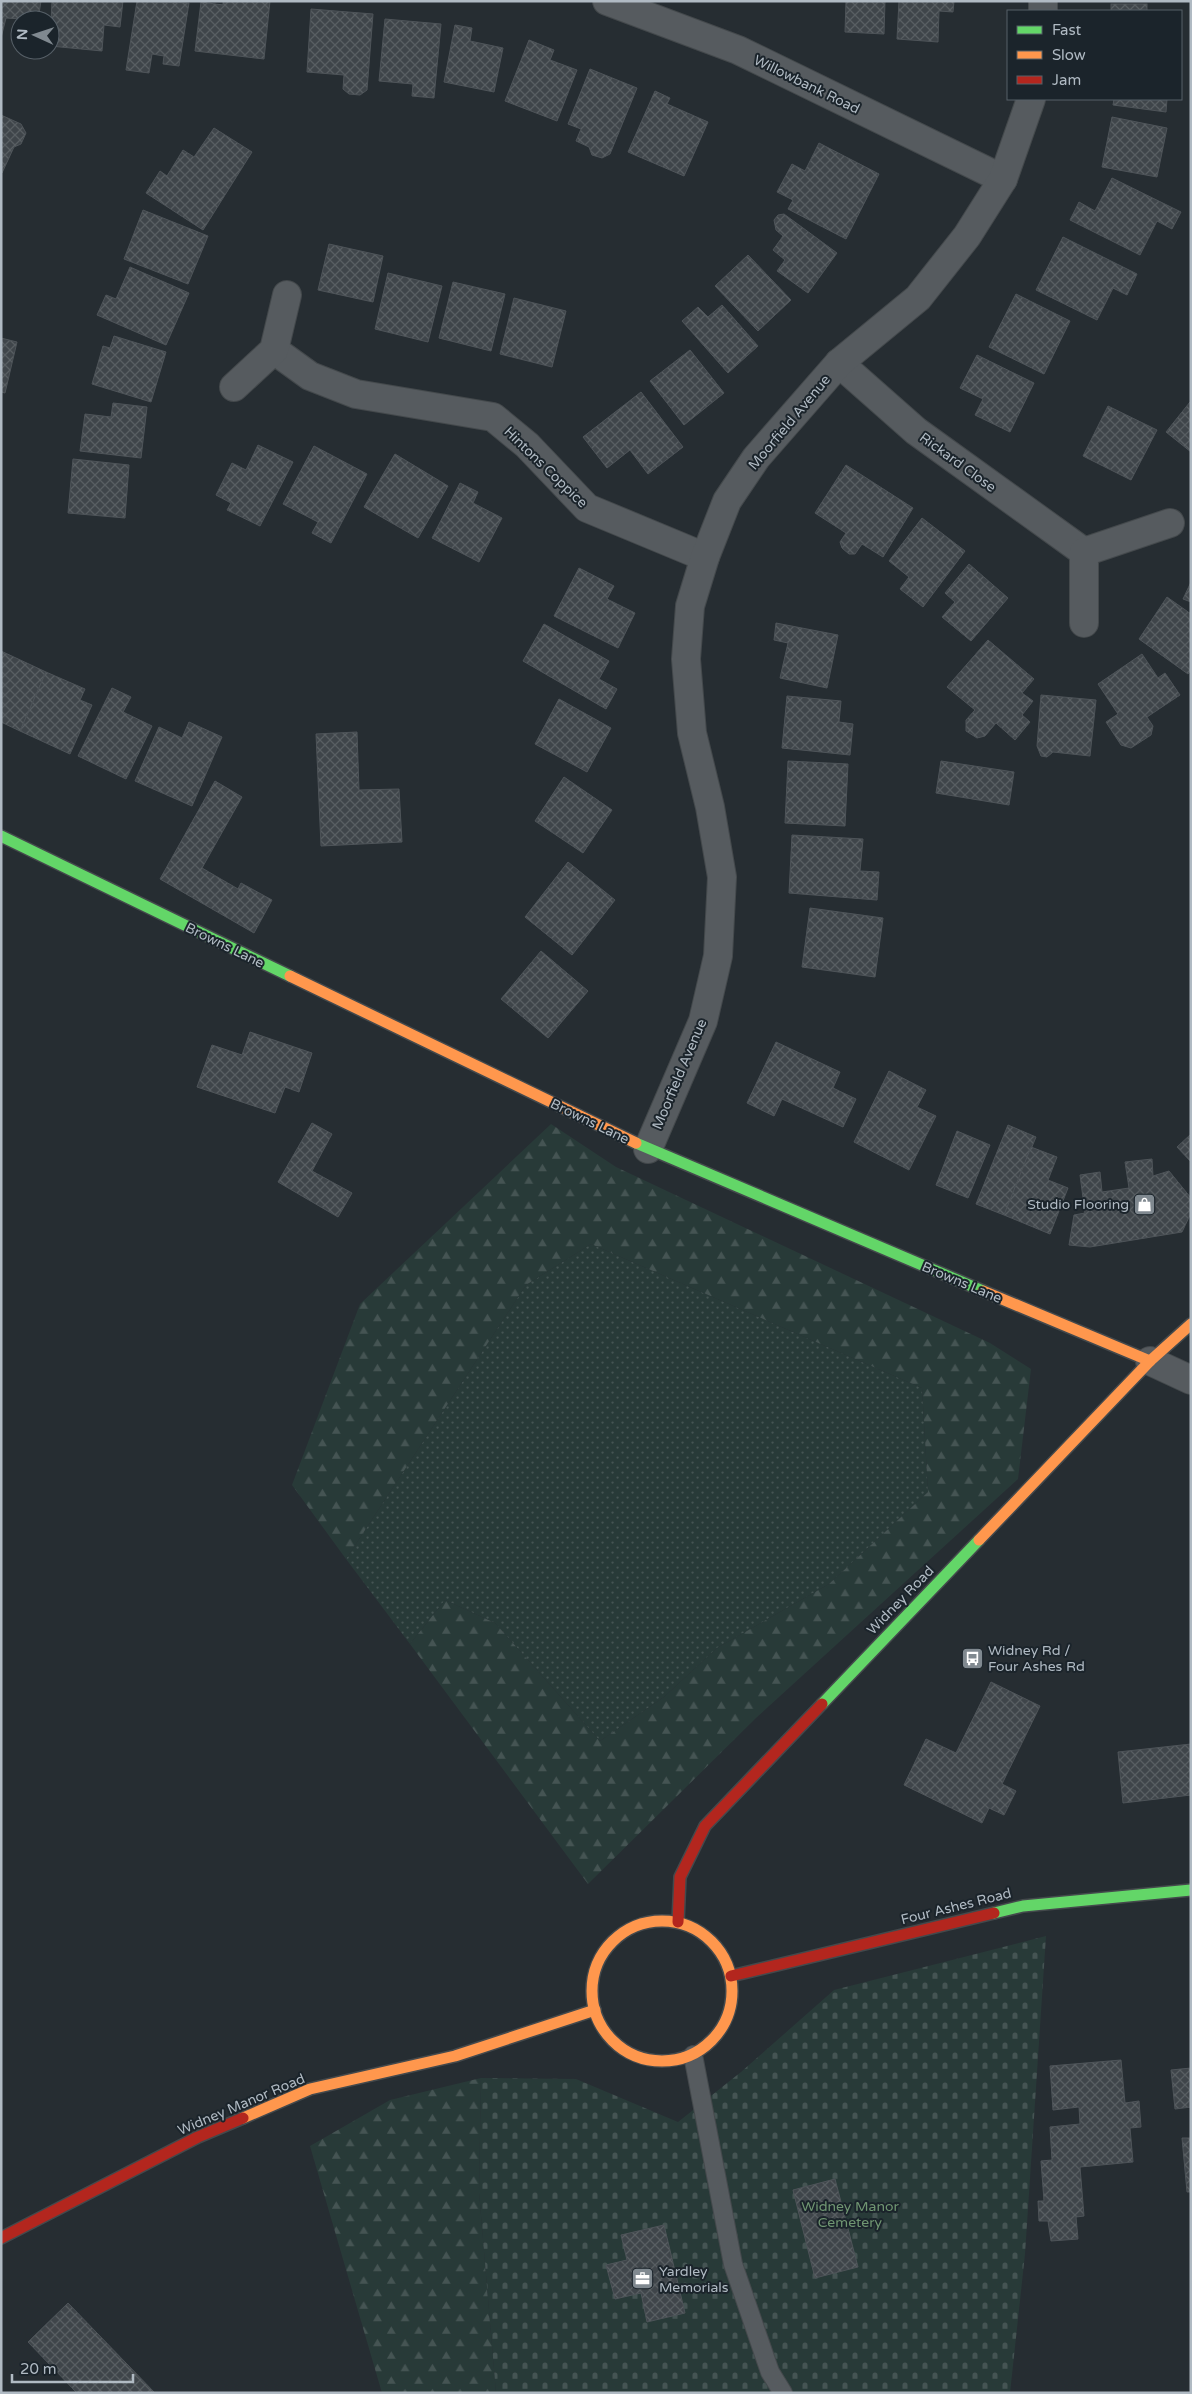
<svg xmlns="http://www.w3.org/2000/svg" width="1192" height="2394" font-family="'Varela Round',sans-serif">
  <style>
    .grass { fill: url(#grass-dots) }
    .forest { fill: url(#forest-firs) }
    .cemetery { fill: url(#cemetery-stones) }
    .building { fill: url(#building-cross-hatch); stroke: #4e5459 }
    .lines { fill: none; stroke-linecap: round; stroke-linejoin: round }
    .lane-casing { stroke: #44494c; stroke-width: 20 }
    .street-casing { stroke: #44494c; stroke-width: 30 }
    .fast-casing { stroke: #44494c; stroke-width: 14 }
    .slow-casing { stroke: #44494c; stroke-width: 14 }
    .jam-casing { stroke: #44494c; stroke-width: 14 }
    .lane { stroke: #565b5f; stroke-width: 18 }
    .street { stroke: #565b5f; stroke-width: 28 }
    .fast { stroke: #63d668; stroke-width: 11 }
    .slow { stroke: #ff974d; stroke-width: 11 }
    .jam { stroke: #b3261e; stroke-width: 11 }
    .labels { text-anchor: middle; stroke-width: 4; stroke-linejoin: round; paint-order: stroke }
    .street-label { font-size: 14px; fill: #b0bac3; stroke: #1b242b }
    .poi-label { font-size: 14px; fill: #b0bac3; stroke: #1b242b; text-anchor: start }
    .park-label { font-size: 14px; fill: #709672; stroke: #1b242b }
  </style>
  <defs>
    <pattern id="grass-dots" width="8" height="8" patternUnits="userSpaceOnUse" patternTransform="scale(1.25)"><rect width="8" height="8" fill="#283a38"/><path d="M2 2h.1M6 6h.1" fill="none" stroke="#455453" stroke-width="1.8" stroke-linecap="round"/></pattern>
    <pattern id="forest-firs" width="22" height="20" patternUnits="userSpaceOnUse" patternTransform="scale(1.25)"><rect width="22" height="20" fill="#283a38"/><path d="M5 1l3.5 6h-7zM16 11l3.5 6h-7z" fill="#455453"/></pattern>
    <pattern id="cemetery-stones" width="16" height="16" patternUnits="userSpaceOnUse" patternTransform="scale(1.25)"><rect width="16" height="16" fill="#283a38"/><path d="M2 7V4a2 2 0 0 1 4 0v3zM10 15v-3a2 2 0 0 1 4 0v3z" fill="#455453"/></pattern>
    <pattern id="building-cross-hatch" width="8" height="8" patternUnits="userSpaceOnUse" patternTransform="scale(1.25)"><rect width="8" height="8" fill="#3f454a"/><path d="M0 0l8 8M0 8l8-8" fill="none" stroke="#585e62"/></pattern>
  </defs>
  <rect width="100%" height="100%" fill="#262d32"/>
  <!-- grass -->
  <path class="grass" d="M 591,1244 L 922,1388 L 928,1492 L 829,1584 L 717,1648 L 664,1697 L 600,1741 L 495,1623 L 445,1600 L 410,1644 L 346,1559 L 526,1285 Z"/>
  <!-- forest -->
  <g class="forest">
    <path d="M 551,1124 L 616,1167 L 990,1343 L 1031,1369 L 1018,1479 L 756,1718 L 588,1884 L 410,1644 L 445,1600 L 495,1623 L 600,1741 L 664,1697 L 717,1648 L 829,1584 L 928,1492 L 922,1388 L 591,1244 L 526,1285 L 346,1559 L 292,1485 L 360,1304 Z"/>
    <path d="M 481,2078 L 479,2192 L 496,2393 L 382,2393 L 310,2146 L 390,2100 Z"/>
  </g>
  <!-- cemetery -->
  <path class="cemetery" d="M 1046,1936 L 1025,2254 L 1010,2393 L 496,2393 L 479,2192 L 481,2078 L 576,2079 L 678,2122 L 741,2072 L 834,1990 Z"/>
  <!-- building -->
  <g class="building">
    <path d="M 1,1 L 41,1 L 38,20 L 6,18 L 1,38 Z"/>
    <path d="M 52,1 L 123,1 L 120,27 L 104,25 L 102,51 L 50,46 Z"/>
    <path d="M 137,1 L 189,3 L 179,66 L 163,64 L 164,56 L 152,54 L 149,73 L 126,70 Z"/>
    <path d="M 223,1 L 270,1 L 264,59 L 195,51 L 201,2 L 223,5 Z"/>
    <path d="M 842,1 L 885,1 L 884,34 L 845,32 L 846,1 Z"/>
    <path d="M 899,1 L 954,1 L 953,12 L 939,11 L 938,42 L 897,39 Z"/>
    <rect x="1111" y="4" width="36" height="7"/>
    <path d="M 311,9 L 373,14 L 367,90 L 360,95 L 349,94 L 343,89 L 344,75 L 307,72 Z"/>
    <path d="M 385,19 L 441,24 L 434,98 L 412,96 L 413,84 L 379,81 Z"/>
    <path d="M 455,25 L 472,28 L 470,41 L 503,48 L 494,92 L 444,82 Z"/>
    <path d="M 529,40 L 554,50 L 550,60 L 577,70 L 557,121 L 505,101 Z"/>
    <path d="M 590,69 L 637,88 L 610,154 L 602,158 L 592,155 L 589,147 L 576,141 L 581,129 L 568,124 Z"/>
    <path d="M 655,91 L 670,98 L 667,104 L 708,122 L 684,176 L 628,152 Z"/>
    <path d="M 1114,99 L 1167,99 L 1166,112 L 1113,105 Z"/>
    <path d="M 1,115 L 21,124 L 26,133 L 21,144 L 14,147 L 2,173 Z"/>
    <path d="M 1112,117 L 1167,128 L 1157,177 L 1102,167 Z"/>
    <path d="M 214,128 L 252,152 L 203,230 L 146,193 L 160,171 L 167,176 L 183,150 L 194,157 Z"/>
    <path d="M 819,143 L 879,174 L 846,239 L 788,209 L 793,200 L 777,192 L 792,164 L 805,171 Z"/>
    <path d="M 1112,178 L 1181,212 L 1172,229 L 1157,221 L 1140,255 L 1070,220 L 1079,202 L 1095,211 Z"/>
    <path d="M 143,210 L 208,236 L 188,284 L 124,259 Z"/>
    <path d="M 784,214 L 837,253 L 808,293 L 777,271 L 785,260 L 773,250 L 783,236 L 776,230 L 774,220 L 778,215 Z"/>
    <path d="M 1063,237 L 1137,274 L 1127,295 L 1113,288 L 1097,320 L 1036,290 Z"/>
    <path d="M 329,244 L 383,256 L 373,302 L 318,290 Z"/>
    <path d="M 748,255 L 791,300 L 758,331 L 715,286 Z"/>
    <path d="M 130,267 L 189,293 L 166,345 L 97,315 L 106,295 L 116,299 Z"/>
    <path d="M 388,273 L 442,286 L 428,342 L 375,329 Z"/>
    <path d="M 453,282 L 505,294 L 491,351 L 439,338 Z"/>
    <path d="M 1016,294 L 1070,321 L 1044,374 L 989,347 Z"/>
    <path d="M 514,298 L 566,311 L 552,367 L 500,354 Z"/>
    <path d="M 722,305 L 758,346 L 728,373 L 682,321 L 698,307 L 708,317 Z"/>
    <path d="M 114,336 L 166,352 L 151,402 L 92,384 L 103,346 L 110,348 Z"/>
    <path d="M 1,338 L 17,342 L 5,393 L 1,392 Z"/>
    <path d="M 690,350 L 724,393 L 684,425 L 650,381 Z"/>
    <path d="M 977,355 L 1034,383 L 1010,432 L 975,415 L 983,399 L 960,388 Z"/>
    <path d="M 641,392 L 683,447 L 648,474 L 630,450 L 607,468 L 583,437 Z"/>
    <path d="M 1190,402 L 1191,402 L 1191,452 L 1166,432 Z"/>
    <path d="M 113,403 L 147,407 L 141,458 L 80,451 L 85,414 L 111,417 Z"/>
    <path d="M 1108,406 L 1157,430 L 1131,480 L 1083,456 Z"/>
    <path d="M 258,445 L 293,462 L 260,526 L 227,510 L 231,503 L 216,495 L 232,463 L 246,470 Z"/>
    <path d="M 314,446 L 367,474 L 331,543 L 312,533 L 318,522 L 283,504 Z"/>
    <path d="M 395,454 L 448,486 L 418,538 L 364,507 Z"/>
    <path d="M 73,459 L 129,465 L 125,518 L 68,513 Z"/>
    <path d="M 846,465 L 913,508 L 883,557 L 862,544 L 855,554 L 849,554 L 842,548 L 840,542 L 846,533 L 815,513 Z"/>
    <path d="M 460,483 L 478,492 L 473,503 L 502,518 L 479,562 L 432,538 Z"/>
    <path d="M 922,518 L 965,551 L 923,607 L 900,589 L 909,577 L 889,561 Z"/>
    <path d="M 969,564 L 1008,598 L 971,641 L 942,617 L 955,602 L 945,593 Z"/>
    <path d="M 579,568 L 614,586 L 607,599 L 635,613 L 618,648 L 554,616 Z"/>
    <path d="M 1191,582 L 1191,602 L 1183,599 Z"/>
    <path d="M 1167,597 L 1191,614 L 1191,670 L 1188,674 L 1139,639 Z"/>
    <path d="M 776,623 L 838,635 L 827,688 L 780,678 L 788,643 L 774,640 Z"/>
    <path d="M 544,624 L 609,661 L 599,679 L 617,689 L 606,709 L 523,661 Z"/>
    <path d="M 988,640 L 1034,679 L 1022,693 L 1033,701 L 1022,715 L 1030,722 L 1015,740 L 996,723 L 985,736 L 977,738 L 966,731 L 966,720 L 975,710 L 947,687 Z"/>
    <path d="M 1,651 L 46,672 L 20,731 L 1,722 Z"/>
    <path d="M 1142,654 L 1158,678 L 1165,673 L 1180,695 L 1147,717 L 1153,726 L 1151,735 L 1131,748 L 1121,745 L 1106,722 L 1118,714 L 1098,684 Z"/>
    <path d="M 46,672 L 85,689 L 80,700 L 92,705 L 70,754 L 20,731 Z"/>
    <path d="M 112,688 L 131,697 L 123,712 L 152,726 L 126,779 L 78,756 Z"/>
    <path d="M 1041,695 L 1096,700 L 1090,756 L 1053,752 L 1047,757 L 1041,756 L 1037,746 Z"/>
    <path d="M 787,696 L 841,701 L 839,722 L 853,724 L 850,755 L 782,748 Z"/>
    <path d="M 559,699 L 611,728 L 587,772 L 535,744 Z"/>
    <path d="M 189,722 L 222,737 L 192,806 L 135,781 L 159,727 L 182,738 Z"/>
    <path d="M 357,732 L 359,790 L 399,789 L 402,842 L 321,846 L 316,734 Z"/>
    <path d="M 788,761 L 848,764 L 845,826 L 785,823 Z"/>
    <path d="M 941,761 L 1014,772 L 1009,805 L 936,793 Z"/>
    <path d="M 564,777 L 612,810 L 583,853 L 535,821 Z"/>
    <path d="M 215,781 L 242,797 L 202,868 L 238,889 L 241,883 L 272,900 L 254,933 L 160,879 Z"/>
    <path d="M 792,835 L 863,839 L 860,871 L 879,872 L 877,900 L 789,893 Z"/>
    <path d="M 568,862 L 615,900 L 572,955 L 525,917 Z"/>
    <path d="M 810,908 L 883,918 L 875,977 L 802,967 Z"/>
    <path d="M 541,951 L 588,991 L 548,1038 L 501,999 Z"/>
    <path d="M 250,1032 L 312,1053 L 299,1092 L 285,1087 L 275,1113 L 197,1087 L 212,1045 L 242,1055 Z"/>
    <path d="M 776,1042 L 840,1072 L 833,1088 L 856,1099 L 843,1127 L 782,1099 L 774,1116 L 747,1103 Z"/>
    <path d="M 889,1071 L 926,1090 L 917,1107 L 936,1116 L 909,1170 L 854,1142 Z"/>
    <path d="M 312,1123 L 332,1134 L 312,1171 L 352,1193 L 338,1217 L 278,1182 Z"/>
    <path d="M 1008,1125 L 1036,1137 L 1004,1215 L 976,1204 Z"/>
    <path d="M 957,1131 L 990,1145 L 968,1198 L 936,1185 Z"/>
    <path d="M 1191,1134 L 1191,1162 L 1177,1147 Z"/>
    <path d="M 1031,1147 L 1057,1157 L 1048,1180 L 1068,1188 L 1050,1234 L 1004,1215 Z"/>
    <path d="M 1152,1159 L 1153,1176 L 1169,1171 L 1191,1198 L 1191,1213 L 1182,1232 L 1090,1247 L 1069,1245 L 1074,1215 L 1085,1213 L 1080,1175 L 1100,1172 L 1102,1192 L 1129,1188 L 1125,1162 Z"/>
    <path d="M 991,1682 L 1040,1706 L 1002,1784 L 1016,1791 L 1004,1815 L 989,1808 L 982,1823 L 904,1785 L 926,1739 L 956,1753 Z"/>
    <path d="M 1191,1744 L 1191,1795 L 1123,1803 L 1118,1752 Z"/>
    <path d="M 1121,2060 L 1125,2103 L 1139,2101 L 1141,2127 L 1130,2128 L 1133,2162 L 1080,2167 L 1084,2216 L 1076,2217 L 1078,2239 L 1051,2241 L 1048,2221 L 1039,2221 L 1038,2201 L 1044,2201 L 1041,2161 L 1052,2160 L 1050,2127 L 1080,2124 L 1079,2107 L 1053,2110 L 1050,2066 Z"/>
    <path d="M 1191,2068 L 1191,2107 L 1175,2109 L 1171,2070 Z"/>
    <path d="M 1182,2138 L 1191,2138 L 1191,2192 L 1187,2192 Z"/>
    <path d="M 835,2179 L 858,2267 L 815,2278 L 793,2190 Z"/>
    <path d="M 664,2225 L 685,2313 L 647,2322 L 641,2293 L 615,2299 L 606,2265 L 627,2260 L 621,2235 Z"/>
    <path d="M 68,2303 L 155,2393 L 77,2393 L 28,2342 Z"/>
  </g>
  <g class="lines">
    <defs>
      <path id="lane" d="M 693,2055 L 733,2264 L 770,2372 L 783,2393"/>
      <g id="street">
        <path d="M 607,1 L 738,50 L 1003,179"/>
        <path d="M 1043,11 L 1043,1"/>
        <path d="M 274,350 L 310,376 L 356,394 L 493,417 L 527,445 L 587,508 L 705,557"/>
        <path d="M 839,363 L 916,431 L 1084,552"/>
        <path d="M 234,387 L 274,350 L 287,295"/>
        <path d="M 1084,623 L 1084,552 L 1170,523"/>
        <path d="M 648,1149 L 703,1021 L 718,956 L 722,877 L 710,807 L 692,733 L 686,659 L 690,606 L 705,557 L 727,501 L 756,458 L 839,363 L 918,298 L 967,236 L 1003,179 L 1031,99"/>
        <path d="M 1150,1361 L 1191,1380"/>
      </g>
      <g id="fast">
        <path d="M 1,836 L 290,976"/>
        <path d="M 636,1143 L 983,1291"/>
        <path d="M 822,1704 L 979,1540"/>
        <path d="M 994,1913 L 1023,1906 L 1191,1890"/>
      </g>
      <g id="slow">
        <path d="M 290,976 L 636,1143"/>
        <path d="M 983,1291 L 1150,1361"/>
        <path d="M 979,1540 L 1150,1361 L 1191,1324"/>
        <circle cx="662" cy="1991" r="70"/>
        <path d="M 243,2118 L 310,2089 L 455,2056 L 595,2010"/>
      </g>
      <g id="jam">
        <path d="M 678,1922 L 680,1877 L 705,1826 L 822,1704"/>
        <path d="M 731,1976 L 994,1913"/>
        <path d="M 1,2238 L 198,2137 L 243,2118"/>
      </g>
    </defs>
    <!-- lane casing -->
    <use href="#lane" class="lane-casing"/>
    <!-- street casing -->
    <use href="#street" class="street-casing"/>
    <!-- fast casing -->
    <use href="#fast" class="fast-casing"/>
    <!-- slow casing -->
    <use href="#slow" class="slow-casing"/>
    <!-- jam casing -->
    <use href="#jam" class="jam-casing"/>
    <!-- lane -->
    <use href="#lane" class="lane"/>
    <!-- street -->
    <use href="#street" class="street"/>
    <!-- fast -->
    <use href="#fast" class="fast"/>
    <!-- slow -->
    <use href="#slow" class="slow"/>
    <!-- jam -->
    <use href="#jam" class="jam"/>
  </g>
  <!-- icons -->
  <defs>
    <symbol id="shop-square" viewBox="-11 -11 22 22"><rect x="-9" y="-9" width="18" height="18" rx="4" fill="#808990" stroke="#1b242b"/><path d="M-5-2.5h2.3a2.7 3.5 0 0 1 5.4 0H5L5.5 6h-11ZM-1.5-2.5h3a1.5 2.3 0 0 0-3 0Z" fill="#fff"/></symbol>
    <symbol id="bus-square" viewBox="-11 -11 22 22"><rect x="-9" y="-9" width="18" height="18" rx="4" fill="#808990" stroke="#1b242b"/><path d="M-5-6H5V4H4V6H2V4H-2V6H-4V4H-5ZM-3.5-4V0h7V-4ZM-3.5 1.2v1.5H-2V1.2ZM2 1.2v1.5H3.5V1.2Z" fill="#fff"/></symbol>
    <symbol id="office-square" viewBox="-11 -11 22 22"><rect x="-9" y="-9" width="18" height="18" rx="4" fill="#808990" stroke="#1b242b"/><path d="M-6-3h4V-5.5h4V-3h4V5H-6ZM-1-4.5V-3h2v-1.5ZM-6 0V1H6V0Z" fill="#fff"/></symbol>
  </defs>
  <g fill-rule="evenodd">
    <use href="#shop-square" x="1132" y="1192" width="25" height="25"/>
    <use href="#bus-square" x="960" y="1646" width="25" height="25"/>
    <use href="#office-square" x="630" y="2266" width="25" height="25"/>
  </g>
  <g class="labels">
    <!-- street labels -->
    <g class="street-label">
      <text transform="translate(807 84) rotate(26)" y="5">Willowbank Road</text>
      <text transform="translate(789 422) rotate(-50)" y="5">Moorfield Avenue</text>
      <text transform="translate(958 462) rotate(36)" y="5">Rickard Close</text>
      <text transform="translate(546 467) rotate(44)" y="5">Hintons Coppice</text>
      <text transform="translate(225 945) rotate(26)" y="5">Browns Lane</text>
      <text transform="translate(679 1074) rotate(-67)" y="5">Moorfield Avenue</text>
      <text transform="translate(590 1121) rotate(26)" y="5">Browns Lane</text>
      <text transform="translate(962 1282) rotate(23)" y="5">Browns Lane</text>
      <text transform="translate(900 1600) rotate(-46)" y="5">Widney Road</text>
      <text transform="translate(956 1906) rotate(-14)" y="5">Four Ashes Road</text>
      <text transform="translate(241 2104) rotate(-23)" y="5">Widney Manor Road</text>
    </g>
    <!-- poi labels -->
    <g class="poi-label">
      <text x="1129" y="1209" text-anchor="end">Studio Flooring</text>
      <text x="988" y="1655">Widney Rd /<tspan x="988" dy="16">Four Ashes Rd</tspan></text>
      <text x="659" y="2276">Yardley<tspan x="659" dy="16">Memorials</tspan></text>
    </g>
    <!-- park labels -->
    <g class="park-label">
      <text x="850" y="2211">Widney Manor<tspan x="850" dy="16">Cemetery</tspan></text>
    </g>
  </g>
  <!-- border -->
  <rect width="1192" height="2394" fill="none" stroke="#b0bac3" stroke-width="5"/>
  <!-- legend -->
  <rect x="1007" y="10" width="175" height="90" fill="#1b242b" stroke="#576068"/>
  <rect x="1017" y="26" width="25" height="8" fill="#63d668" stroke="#576068"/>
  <text x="1052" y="35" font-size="15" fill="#b0bac3">Fast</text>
  <rect x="1017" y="51" width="25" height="8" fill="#ff974d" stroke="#576068"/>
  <text x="1052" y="60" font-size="15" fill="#b0bac3">Slow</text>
  <rect x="1017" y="76" width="25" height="8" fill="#b3261e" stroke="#576068"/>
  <text x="1052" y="85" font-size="15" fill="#b0bac3">Jam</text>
  <!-- north arrow -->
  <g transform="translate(35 35) rotate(273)"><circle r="24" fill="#1b242b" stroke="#576068"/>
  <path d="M0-4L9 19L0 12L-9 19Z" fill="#808990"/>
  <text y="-8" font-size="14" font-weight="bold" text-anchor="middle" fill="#b0bac3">N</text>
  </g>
  <!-- scale -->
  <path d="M12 2374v8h121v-8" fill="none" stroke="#b0bac3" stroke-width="2.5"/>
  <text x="20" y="2374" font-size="15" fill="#b0bac3" stroke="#1b242b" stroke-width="4" paint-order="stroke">20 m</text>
</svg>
